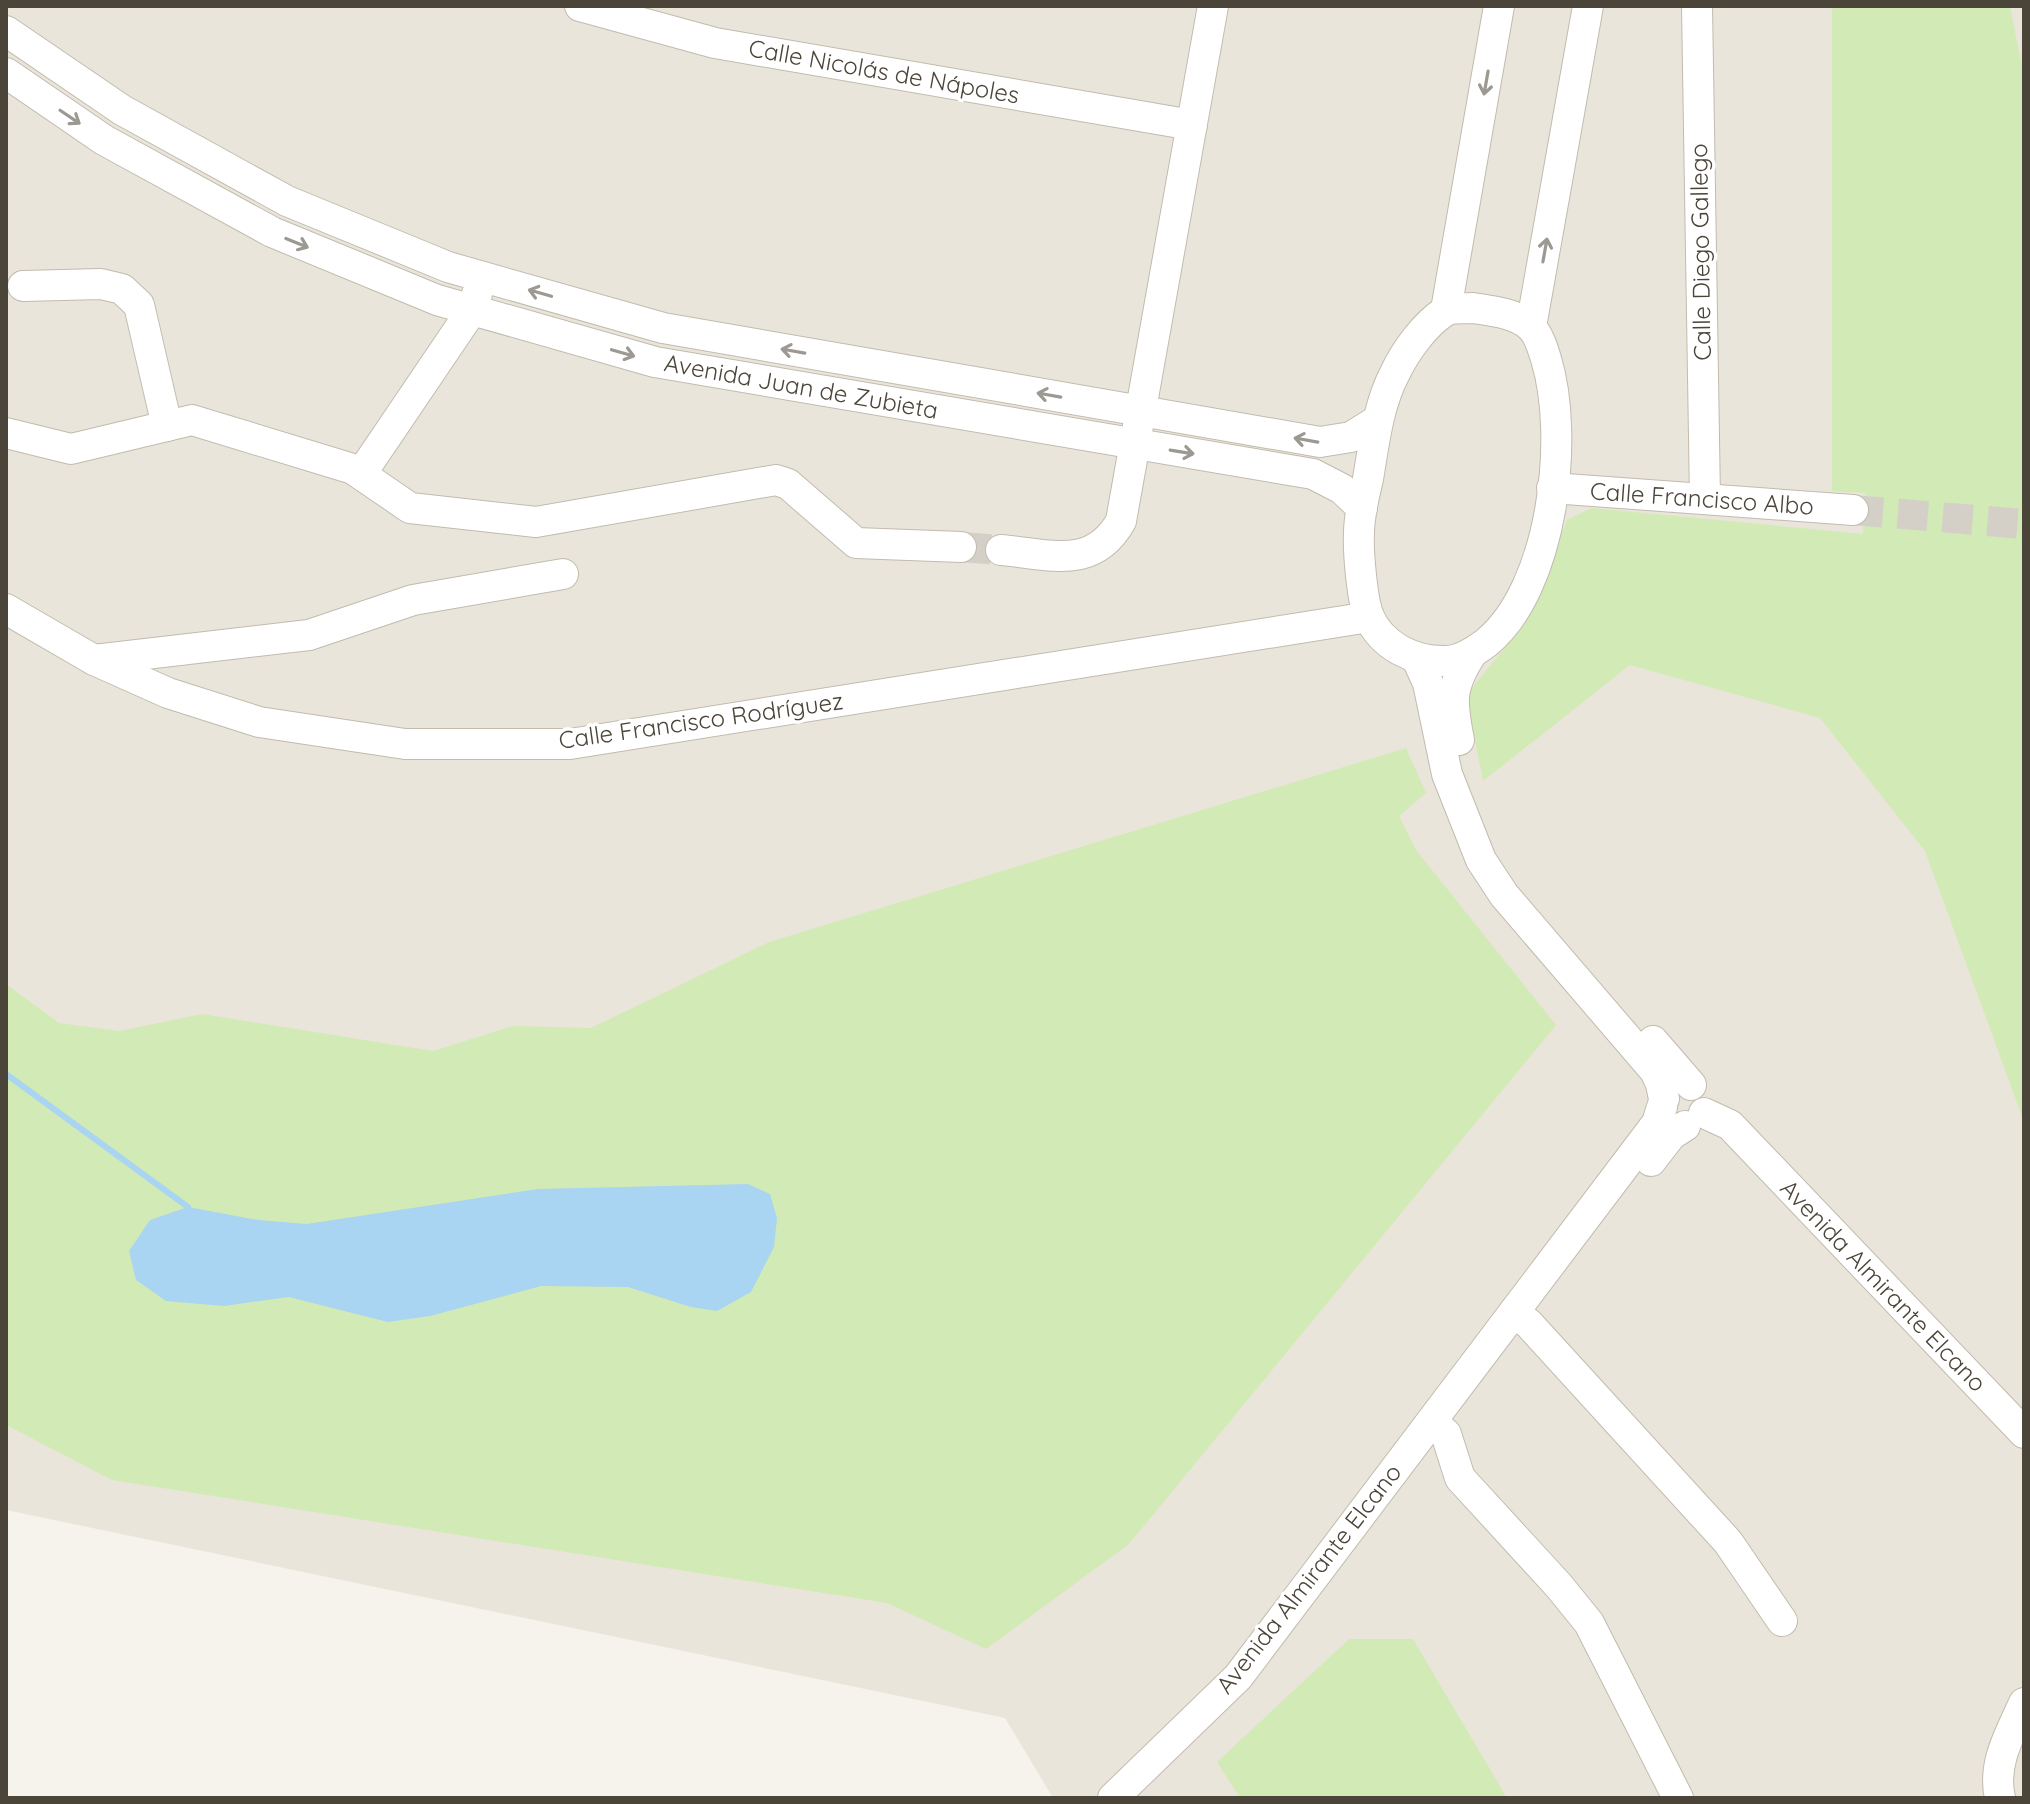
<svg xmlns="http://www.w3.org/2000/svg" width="2030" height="1804" font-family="Quicksand,sans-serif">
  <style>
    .residential { fill: #eae5da }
    .green { fill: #d2eab5 }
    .water { fill: #a9d4f2 }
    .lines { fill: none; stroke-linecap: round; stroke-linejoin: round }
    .stream { stroke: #a9d4f2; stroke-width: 6 }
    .minor-tunnel { stroke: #d4d0c8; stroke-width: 30; stroke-dasharray: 30 15; stroke-linecap: butt }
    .minor-casing { stroke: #c2bbae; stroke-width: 32 }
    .minor { stroke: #fff; stroke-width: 30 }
    .oneway { stroke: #9c9892 }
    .labels { text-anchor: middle; stroke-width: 7; stroke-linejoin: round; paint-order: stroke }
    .street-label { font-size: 24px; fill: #4b4439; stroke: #fff }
  </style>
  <rect width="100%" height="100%" fill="#f6f3ec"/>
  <!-- residential -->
  <path class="residential" d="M 6,6 L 2024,6 L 2024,1798 L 1053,1798 L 1005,1718 L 6,1510 Z"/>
  <!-- green -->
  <g class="green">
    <path d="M 1832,6 L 2010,6 L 2024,77 L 2024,1122 L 1925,851 L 1820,718 L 1630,665 L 1483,781 L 1466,695 L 1529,618 L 1567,520 L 1592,508 L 1863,534 L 1865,493 L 1832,491 Z"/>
    <path d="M 1406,748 L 1426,793 L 1399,816 L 1416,850 L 1556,1025 L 1129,1544 L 986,1649 L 887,1603 L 112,1480 L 6,1425 L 6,984 L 59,1023 L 119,1031 L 202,1014 L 433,1051 L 513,1026 L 591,1028 L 769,942 Z"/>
    <path d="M 1349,1639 L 1413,1639 L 1507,1798 L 1240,1798 L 1217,1762 Z"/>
  </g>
  <!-- water -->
  <path class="water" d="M 748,1184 L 770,1194 L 777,1218 L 774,1247 L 751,1292 L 717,1311 L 691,1307 L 628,1287 L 541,1286 L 430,1316 L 388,1322 L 289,1297 L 224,1306 L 166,1301 L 136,1280 L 129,1251 L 150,1220 L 188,1207 L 258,1220 L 307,1224 L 538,1189 Z"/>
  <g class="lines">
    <!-- stream -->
    <path class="stream" d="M 6,1074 L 188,1207"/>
    <!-- minor-tunnel -->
    <g class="minor-tunnel">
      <path d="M 1853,510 L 2024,524"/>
      <path d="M 961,547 L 1001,550"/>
    </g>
    <defs>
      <g id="minor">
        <path d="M 580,6 L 715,43 L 1192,125"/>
        <path d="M 1697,6 L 1705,499"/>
        <path d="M 6,31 L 122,110 L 287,201 L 448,267 L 663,328 L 1320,442 L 1351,437 L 1378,420"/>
        <path d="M 6,73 L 104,140 L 272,232 L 437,300 L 655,362 L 1313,474 L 1342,489 L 1362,508"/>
        <path d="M 23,286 L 101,284 L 122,289 L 139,305 L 167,426"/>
        <path d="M 1473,308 C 1492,311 1515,313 1530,326 C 1538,333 1543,349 1546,359 C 1570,437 1553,589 1486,643 C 1474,652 1459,662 1443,661 C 1413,661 1382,646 1369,617 C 1362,600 1358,551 1359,533 C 1359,515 1364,496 1368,479 C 1374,444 1378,405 1395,373 C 1405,352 1424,325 1444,312 C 1451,307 1464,309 1473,308 Z"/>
        <path d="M 1446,310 L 1499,6"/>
        <path d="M 1531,327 L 1588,6"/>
        <path d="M 6,433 L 71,449 L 192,420 L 353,469 L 410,508 L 536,522 L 776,480 L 788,484 L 856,543 L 961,547"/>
        <path d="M 361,474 L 472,310 L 477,294"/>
        <path d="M 1552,488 L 1853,510"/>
        <path d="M 1001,550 C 1049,554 1093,571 1121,521 L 1213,6"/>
        <path d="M 6,609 L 94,660 L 168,693 L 259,722 L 405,744 L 570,744 L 1369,617"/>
        <path d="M 1417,659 L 1428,683 L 1447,774 L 1481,860 L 1504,895 L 1655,1071 L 1661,1084 L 1664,1099"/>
        <path d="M 94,660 L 309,635 L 413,600 L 563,574"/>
        <path d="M 1459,740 C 1451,700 1450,687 1472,653"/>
        <path d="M 1653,1041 L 1691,1085"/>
        <path d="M 1704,1113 L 1730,1125 L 2024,1433"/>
        <path d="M 1651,1161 L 1671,1135 L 1685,1126"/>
        <path d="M 1514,1312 L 1529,1324 L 1728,1542 L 1782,1621"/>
        <path d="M 1432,1422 L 1446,1434 L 1460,1478 L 1559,1586 L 1589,1623 L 1678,1798"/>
        <path d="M 1113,1798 L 1238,1677 L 1657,1123 L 1662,1107"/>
        <path d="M 2000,1798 C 1992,1764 2010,1734 2024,1703"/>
      </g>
    </defs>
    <!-- minor casing -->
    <use href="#minor" class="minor-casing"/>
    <!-- minor -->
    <use href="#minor" class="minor"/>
  </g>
  <!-- one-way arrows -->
  <defs><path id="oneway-shaft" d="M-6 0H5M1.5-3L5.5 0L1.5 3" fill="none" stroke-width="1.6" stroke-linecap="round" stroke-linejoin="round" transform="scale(2)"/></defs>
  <g class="oneway">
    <use href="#oneway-shaft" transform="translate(1486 83) rotate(100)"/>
    <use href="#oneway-shaft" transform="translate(70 117) rotate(34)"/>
    <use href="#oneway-shaft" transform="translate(297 243) rotate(22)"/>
    <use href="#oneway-shaft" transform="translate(1545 250) rotate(-80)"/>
    <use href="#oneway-shaft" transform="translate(540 293) rotate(-164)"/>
    <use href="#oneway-shaft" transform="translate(793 351) rotate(-170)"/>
    <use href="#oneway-shaft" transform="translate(623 353) rotate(16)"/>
    <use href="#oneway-shaft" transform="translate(1049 395) rotate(-170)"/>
    <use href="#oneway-shaft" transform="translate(1306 440) rotate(-170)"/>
    <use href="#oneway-shaft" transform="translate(1182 452) rotate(9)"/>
  </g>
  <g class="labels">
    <!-- street labels -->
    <g class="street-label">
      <text transform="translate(884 72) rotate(10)" y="8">Calle Nicolás de Nápoles</text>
      <text transform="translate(1701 252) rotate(-91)" y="8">Calle Diego Gallego</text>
      <text transform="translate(801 387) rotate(10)" y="8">Avenida Juan de Zubieta</text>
      <text transform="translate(1702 499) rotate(4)" y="8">Calle Francisco Albo</text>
      <text transform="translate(701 721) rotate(-8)" y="8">Calle Francisco Rodríguez</text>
      <text transform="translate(1883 1286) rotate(46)" y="8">Avenida Almirante Elcano</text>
      <text transform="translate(1309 1579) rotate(-52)" y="8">Avenida Almirante Elcano</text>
    </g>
  </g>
  <!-- border -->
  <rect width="2030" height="1804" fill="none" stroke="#4b4439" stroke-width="16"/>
</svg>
